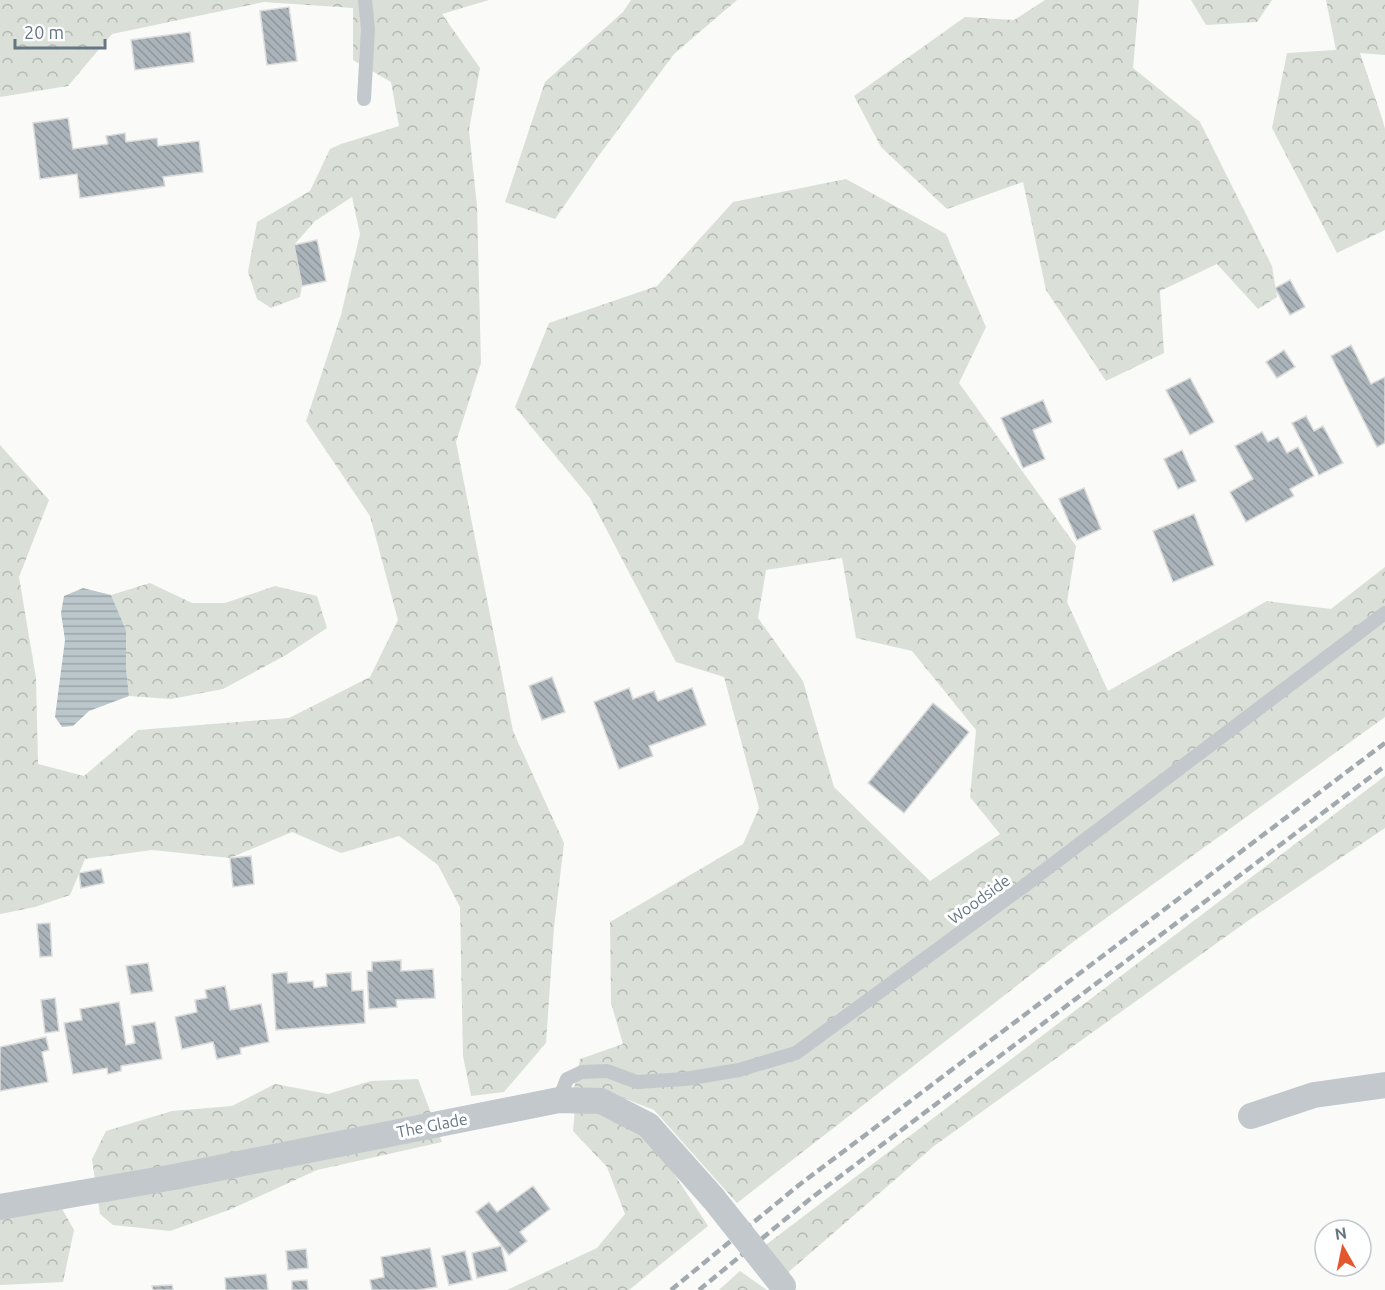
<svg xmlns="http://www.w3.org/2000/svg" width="1385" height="1290" font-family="Ubuntu,sans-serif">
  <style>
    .forest { fill: url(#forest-crowns); fill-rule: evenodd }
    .water { fill: url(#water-rules) }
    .building { fill: url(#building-back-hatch); stroke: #dcdcda; stroke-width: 1.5 }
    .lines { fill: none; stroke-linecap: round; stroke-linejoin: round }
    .service { stroke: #c3c8cc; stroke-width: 14 }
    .minor { stroke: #c3c8cc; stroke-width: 26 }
    .rail { stroke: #a2aab0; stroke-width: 4.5; stroke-dasharray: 9 4.5; stroke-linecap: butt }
    .minor-bridge { stroke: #c3c8cc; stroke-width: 26 }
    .labels { text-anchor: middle; stroke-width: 6; stroke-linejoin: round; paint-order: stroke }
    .street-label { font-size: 16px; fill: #657683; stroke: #fff }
  </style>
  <defs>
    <pattern id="forest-crowns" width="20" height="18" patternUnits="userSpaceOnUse" patternTransform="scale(1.5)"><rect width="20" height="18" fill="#dadfd7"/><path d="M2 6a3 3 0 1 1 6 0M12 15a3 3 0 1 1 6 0" fill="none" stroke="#b4b9b4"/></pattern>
    <pattern id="water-rules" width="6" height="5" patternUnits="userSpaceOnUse" patternTransform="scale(1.5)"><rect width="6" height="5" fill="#bbc7cb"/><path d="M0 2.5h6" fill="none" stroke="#9ca6aa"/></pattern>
    <pattern id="building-back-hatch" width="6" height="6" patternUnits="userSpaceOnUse" patternTransform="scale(1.5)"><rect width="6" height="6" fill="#aab3b9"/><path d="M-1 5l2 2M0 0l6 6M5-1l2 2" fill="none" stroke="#8e969c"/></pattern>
  </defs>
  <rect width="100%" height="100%" fill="#fafaf8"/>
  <!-- forest -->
  <g class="forest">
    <path d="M 0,0 L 489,0 L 442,14 L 480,68 L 469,130 L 477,206 L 481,363 L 456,442 L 513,731 L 564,843 L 554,927 L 546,1043 L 504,1092 L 471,1096 L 463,1056 L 460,907 L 438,865 L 399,836 L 341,853 L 292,832 L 230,858 L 152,850 L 85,859 L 70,895 L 35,907 L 0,914 L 0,445 L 49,500 L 19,577 L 36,678 L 38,764 L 84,776 L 138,730 L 289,718 L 370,677 L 398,620 L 370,516 L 306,421 L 341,315 L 360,234 L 352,197 L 315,221 L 294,245 L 302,286 L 300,297 L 271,308 L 257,299 L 248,272 L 257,222 L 310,191 L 330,149 L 341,144 L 399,126 L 391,82 L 353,60 L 353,8 L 264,2 L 112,34 L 68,86 L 0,97 Z"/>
    <path d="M 631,0 L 737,0 L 674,54 L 597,158 L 555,219 L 505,202 L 545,82 L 623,12 Z"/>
    <path d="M 1045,0 L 1139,0 L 1133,68 L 1200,122 L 1272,266 L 1277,297 L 1258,309 L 1217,264 L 1160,291 L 1164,353 L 1106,381 L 1046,290 L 1023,182 L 947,209 L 881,147 L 854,96 L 965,17 L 1014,20 Z"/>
    <path d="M 1191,0 L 1272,0 L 1257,22 L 1206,25 Z"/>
    <path d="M 1326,0 L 1385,0 L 1385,55 L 1360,53 L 1382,118 L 1385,129 L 1385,230 L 1337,253 L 1272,128 L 1287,53 L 1336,50 Z"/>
    <path d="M 846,179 L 946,234 L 986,327 L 959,383 L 1076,546 L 1067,602 L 1108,691 L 1267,601 L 1331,609 L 1385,567 L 1385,717 L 1077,939 L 737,1203 L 654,1110 L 608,1092 L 574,1089 L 580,1059 L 623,1044 L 611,1003 L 610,922 L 743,844 L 759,808 L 724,677 L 676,662 L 590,498 L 515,407 L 549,323 L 657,286 L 733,202 ZM 842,558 L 856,638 L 912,651 L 976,730 L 970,797 L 1000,834 L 930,881 L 834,787 L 803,681 L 758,618 L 766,570 Z"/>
    <path d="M 150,583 L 192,603 L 225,603 L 275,586 L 317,596 L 327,628 L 286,655 L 223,689 L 171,699 L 129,696 L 126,667 L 126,630 L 111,595 Z"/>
    <path d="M 1385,776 L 1385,828 L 1249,920 L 934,1146 L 785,1275 L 763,1247 Z"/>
    <path d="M 418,1079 L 442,1142 L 317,1170 L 229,1210 L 170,1231 L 113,1225 L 100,1214 L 92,1159 L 106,1131 L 172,1111 L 232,1106 L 275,1084 L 328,1094 L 371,1081 Z"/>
    <path d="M 575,1109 L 610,1115 L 654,1143 L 708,1226 L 629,1290 L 507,1290 L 597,1248 L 625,1214 L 607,1167 L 573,1131 Z"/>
    <path d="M 61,1207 L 74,1230 L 63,1282 L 0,1285 L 0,1217 Z"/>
    <path d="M 740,1271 L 767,1290 L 719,1290 Z"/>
  </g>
  <!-- water -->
  <path class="water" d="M 83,588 L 111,595 L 126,630 L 126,667 L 129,696 L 89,711 L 73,726 L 62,727 L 55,717 L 65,640 L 61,613 L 64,596 Z"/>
  <!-- building -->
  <g class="building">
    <path d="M 289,7 L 297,61 L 267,65 L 260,11 Z"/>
    <path d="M 190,32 L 194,62 L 135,70 L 131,40 Z"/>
    <path d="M 68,118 L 73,149 L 108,144 L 106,136 L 125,133 L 126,142 L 157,138 L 158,146 L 199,141 L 203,172 L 163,177 L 165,186 L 80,198 L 77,174 L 40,179 L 33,123 Z"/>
    <path d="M 317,240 L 326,281 L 302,286 L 294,245 Z"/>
    <path d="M 1290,280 L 1305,307 L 1290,315 L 1275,288 Z"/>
    <path d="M 1351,345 L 1371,384 L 1385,377 L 1385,443 L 1377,447 L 1331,356 Z"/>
    <path d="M 1284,350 L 1295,367 L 1277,378 L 1266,362 Z"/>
    <path d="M 1190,378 L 1214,422 L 1190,435 L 1166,390 Z"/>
    <path d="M 1043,400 L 1052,422 L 1033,430 L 1045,459 L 1023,468 L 1001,418 Z"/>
    <path d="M 1306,416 L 1314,431 L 1323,426 L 1343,463 L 1319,475 L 1292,423 Z"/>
    <path d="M 1262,432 L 1268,442 L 1278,437 L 1287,453 L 1298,447 L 1314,476 L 1290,489 L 1294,496 L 1246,522 L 1230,492 L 1253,479 L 1235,446 Z"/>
    <path d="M 1182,450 L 1196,481 L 1178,489 L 1164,459 Z"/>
    <path d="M 1084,488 L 1101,529 L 1077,540 L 1059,499 Z"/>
    <path d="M 1194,514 L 1214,565 L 1173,582 L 1153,531 Z"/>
    <path d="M 552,677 L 565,712 L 542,720 L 529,686 Z"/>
    <path d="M 629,688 L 633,699 L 654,691 L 658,701 L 692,688 L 706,725 L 649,746 L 653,756 L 619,769 L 594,702 Z"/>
    <path d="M 933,703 L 969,732 L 904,813 L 868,783 Z"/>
    <path d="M 251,856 L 254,884 L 233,887 L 230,858 Z"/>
    <path d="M 101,869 L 104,883 L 81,888 L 79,873 Z"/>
    <path d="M 50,923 L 52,956 L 40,957 L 37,924 Z"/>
    <path d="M 401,960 L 401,971 L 433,969 L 435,998 L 396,1000 L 397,1007 L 369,1009 L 367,971 L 372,971 L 372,962 Z"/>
    <path d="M 148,963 L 153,991 L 131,994 L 126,966 Z"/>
    <path d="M 287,972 L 288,983 L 313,981 L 314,988 L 327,986 L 326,974 L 351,972 L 352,991 L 363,990 L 365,1023 L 276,1030 L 272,974 Z"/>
    <path d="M 225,986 L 230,1010 L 261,1004 L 269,1042 L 240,1048 L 241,1054 L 217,1059 L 213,1042 L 182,1049 L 175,1017 L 197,1012 L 195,1000 L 207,998 L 205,990 Z"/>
    <path d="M 55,998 L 59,1031 L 45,1033 L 41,1000 Z"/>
    <path d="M 119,1002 L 126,1045 L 135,1043 L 132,1026 L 155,1022 L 162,1059 L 121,1066 L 121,1071 L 108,1074 L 107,1068 L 73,1074 L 64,1023 L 82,1020 L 80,1009 Z"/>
    <path d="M 46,1037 L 49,1050 L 42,1052 L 48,1082 L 0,1091 L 0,1047 Z"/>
    <path d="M 533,1186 L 550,1209 L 520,1232 L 527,1241 L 509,1255 L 476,1212 L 489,1202 L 497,1212 Z"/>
    <path d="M 501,1246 L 507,1271 L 477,1278 L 472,1253 Z"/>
    <path d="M 430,1248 L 437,1287 L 418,1290 L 372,1290 L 370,1280 L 384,1277 L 381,1257 Z"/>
    <path d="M 306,1249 L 308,1268 L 288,1270 L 286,1251 Z"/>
    <path d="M 465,1251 L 472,1280 L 449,1285 L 442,1256 Z"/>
    <path d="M 266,1274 L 268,1290 L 226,1290 L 225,1278 Z"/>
    <path d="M 307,1280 L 308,1290 L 292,1290 L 292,1281 Z"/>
    <path d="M 172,1285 L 173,1290 L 153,1290 L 152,1286 Z"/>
  </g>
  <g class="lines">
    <!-- service -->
    <g class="service">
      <path d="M 364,99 L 368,29 L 365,0"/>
      <path d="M 559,1100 L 567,1079 L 582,1072 L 607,1071 L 637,1082 L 685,1079 L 739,1070 L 796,1053 L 1024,886 L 1385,613"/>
    </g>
    <!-- minor -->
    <g class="minor">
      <path d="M 1251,1116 L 1314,1095 L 1385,1085"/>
      <path d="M 0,1207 L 174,1177 L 559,1100 L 601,1101 L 648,1125 L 713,1198"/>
    </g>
    <!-- rail -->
    <g class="rail">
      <path d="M 671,1290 L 799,1185 L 1385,743"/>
      <path d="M 699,1290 L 810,1199 L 1385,766"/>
    </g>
    <!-- minor-bridge -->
    <path class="minor-bridge" d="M 713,1198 L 783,1286"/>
  </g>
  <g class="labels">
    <!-- street labels -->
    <g class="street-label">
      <text transform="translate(979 899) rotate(-36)" y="6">Woodside</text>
      <text transform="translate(432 1125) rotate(-11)" y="6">The Glade</text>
    </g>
  </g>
  <!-- north arrow -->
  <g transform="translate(1343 1248) rotate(351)"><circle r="28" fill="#ffffff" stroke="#c1c8cd" stroke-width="1.5"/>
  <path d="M0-4.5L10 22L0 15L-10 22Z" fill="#e4572e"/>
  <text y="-9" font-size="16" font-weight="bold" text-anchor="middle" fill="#657683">N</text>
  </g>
  <!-- scale -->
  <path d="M15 39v9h90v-9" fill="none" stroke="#657683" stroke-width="3"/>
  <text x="24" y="39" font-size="18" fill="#657683" stroke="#ffffff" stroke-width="4.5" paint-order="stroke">20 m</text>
</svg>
